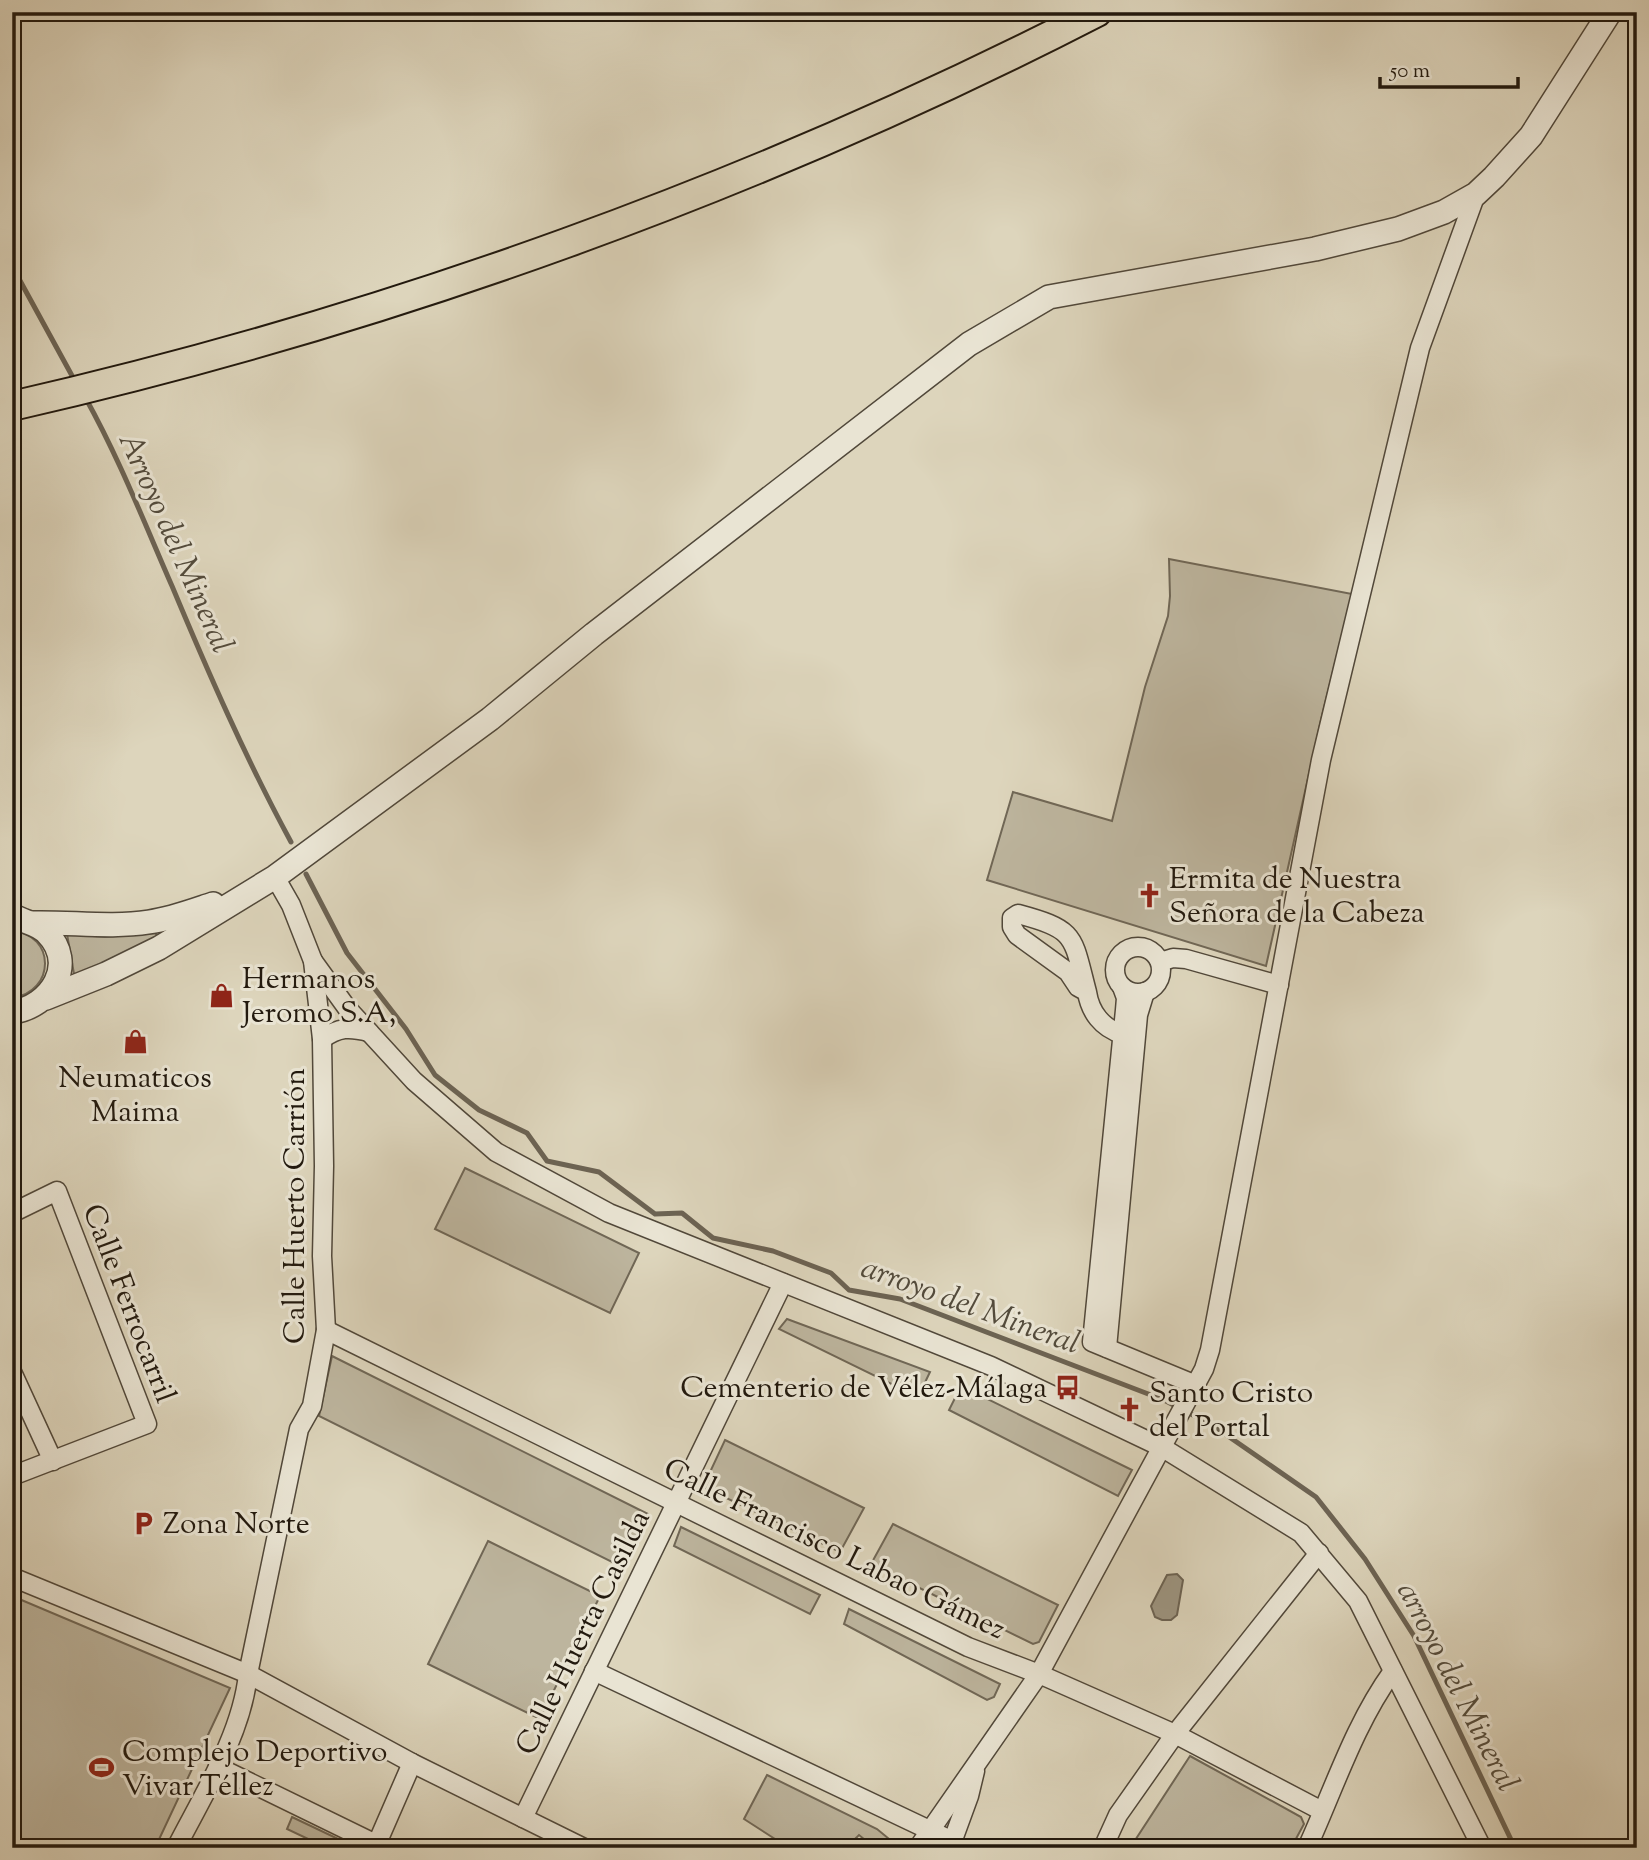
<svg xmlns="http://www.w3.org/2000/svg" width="1649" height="1860" font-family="'Sorts Mill Goudy',serif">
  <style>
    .green { fill: #bdb59e; stroke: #706756; stroke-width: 2 }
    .water { fill: #9d9581; stroke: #6c6353; stroke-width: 2 }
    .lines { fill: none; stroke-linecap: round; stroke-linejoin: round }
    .stream { stroke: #6c6353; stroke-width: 5 }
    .minor-casing { stroke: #51483a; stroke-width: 21 }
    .tertiary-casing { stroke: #51483a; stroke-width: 26 }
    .primary-casing { stroke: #22190e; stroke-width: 32 }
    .minor { stroke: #e9e4d3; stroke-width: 18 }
    .tertiary { stroke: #e9e4d3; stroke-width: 23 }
    .primary { stroke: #ddd5bc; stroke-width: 28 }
    .labels { text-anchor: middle; stroke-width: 6; stroke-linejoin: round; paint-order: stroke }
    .poi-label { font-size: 30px; fill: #22190e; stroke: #e9e4d3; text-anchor: start }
    .street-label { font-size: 30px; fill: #22190e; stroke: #e9e4d3 }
    .water-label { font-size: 32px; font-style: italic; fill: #534b3c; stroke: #e9e4d3 }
  </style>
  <rect width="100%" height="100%" fill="#ddd5bc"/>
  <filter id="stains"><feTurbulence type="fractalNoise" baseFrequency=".00286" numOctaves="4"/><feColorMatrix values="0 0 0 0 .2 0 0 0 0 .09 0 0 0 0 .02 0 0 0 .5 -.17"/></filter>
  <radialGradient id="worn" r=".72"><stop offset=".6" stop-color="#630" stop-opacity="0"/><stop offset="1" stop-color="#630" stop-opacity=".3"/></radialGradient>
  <!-- green -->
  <g class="green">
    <path d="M 1169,559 L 1352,594 L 1321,720 L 1266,966 L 987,880 L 1013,792 L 1112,821 L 1145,687 L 1168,616 L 1170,596 Z"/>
    <path d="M 12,931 C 56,934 56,992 12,998 Z"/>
    <path d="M 155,933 L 158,937 L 78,975 L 74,974 L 67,934 L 105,937 Z"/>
    <path d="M 465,1168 L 639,1253 L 610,1313 L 435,1229 Z"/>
    <path d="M 787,1319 L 930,1372 L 918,1397 L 779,1329 Z"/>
    <path d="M 332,1356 L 648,1514 L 622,1567 L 319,1416 Z"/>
    <path d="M 961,1386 L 1132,1470 L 1118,1496 L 949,1410 Z"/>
    <path d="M 725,1440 L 864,1508 L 840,1552 L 703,1487 Z"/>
    <path d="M 893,1524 L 1058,1605 L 1039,1642 L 1033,1644 L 871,1564 Z"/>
    <path d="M 681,1527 L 820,1595 L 810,1614 L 674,1546 Z"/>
    <path d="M 488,1541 L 600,1596 L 540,1719 L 428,1664 Z"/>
    <path d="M 12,1596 L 230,1688 L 155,1848 L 12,1848 Z"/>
    <path d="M 849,1609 L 1000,1684 L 994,1697 L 987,1700 L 844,1624 Z"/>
    <path d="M 1190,1756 L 1301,1817 L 1304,1824 L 1291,1848 L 1130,1848 Z"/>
    <path d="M 767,1775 L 877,1829 L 900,1848 L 875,1848 L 859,1835 L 853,1841 L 857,1848 L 789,1848 L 744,1819 Z"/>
    <path d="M 292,1817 L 353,1846 L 354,1848 L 327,1848 L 287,1829 Z"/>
  </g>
  <!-- water -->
  <path class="water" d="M 1177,1574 L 1183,1580 L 1177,1615 L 1171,1620 L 1162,1620 L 1155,1617 L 1151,1606 L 1167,1575 Z"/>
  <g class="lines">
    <!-- stream -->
    <g class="stream">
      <path d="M 12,266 L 76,383"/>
      <path d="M 85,397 C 119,458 144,522 172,586 C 208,672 246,759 291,842"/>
      <path d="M 306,874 L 347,953 L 406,1029 L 435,1075 L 479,1110 L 527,1133 L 547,1161 L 599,1172 L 655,1214 L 682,1213 L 713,1238 L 773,1251 L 831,1273 L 849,1290 L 900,1299 L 1164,1400 L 1212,1425 L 1316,1497 L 1365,1559 L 1414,1636 L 1515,1848"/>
    </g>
    <defs>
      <g id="minor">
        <circle cx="1138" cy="970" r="23"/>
        <path d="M 313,961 L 347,1008 L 414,1081 L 496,1152 L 609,1213 L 991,1366 L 1163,1448 L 1301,1533 L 1358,1601 L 1482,1848"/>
        <path d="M 1160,962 L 1173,958 L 1186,959 L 1279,985"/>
        <path d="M 1122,987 L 1126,998 L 1125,1010 L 1092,1342 L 1196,1385"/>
        <path d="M 1087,992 C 1072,935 1077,930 1018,914 L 1012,918 L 1012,927 L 1017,935 L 1068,972 L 1078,987 L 1087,992 C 1090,1012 1102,1028 1122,1034"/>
        <path d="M 322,1039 C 339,1027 349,1027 369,1032"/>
        <path d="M 12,1213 L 57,1191 L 147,1424 L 12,1476"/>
        <path d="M 326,1330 L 968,1647 L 1039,1674 L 1175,1734 L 1322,1811"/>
        <path d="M 1107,1348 L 1138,1015 L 1145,992"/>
        <path d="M 12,1372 L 53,1461"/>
        <path d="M 12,1577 L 248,1674 L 412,1763 L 584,1848"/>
        <path d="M 594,1671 L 944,1837 L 950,1846"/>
        <path d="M 218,1767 L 384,1848"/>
        <path d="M 523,1818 L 783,1283"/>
        <path d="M 176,1848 C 203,1795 242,1734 248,1674 L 299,1429 L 312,1406 L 326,1330 L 322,1256 L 324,1166 L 322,1039 L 313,961 L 291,905 L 275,877"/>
        <path d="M 375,1848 L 412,1763"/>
        <path d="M 918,1848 L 1039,1674 L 1204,1369 L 1210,1350 L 1321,760 L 1420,348 L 1476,194"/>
        <path d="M 950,1848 L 969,1796 L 975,1771"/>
        <path d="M 1103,1848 L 1118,1815 L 1175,1734 L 1319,1553"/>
        <path d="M 1307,1848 C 1334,1789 1354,1725 1393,1671"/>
      </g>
      <g id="tertiary">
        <path d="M 12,915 C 23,922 36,923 46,932 C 78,964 51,1007 12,1012"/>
        <path d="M 33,923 C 72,922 111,928 149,922 C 171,919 192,911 213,904"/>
        <path d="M 46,998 L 106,974 L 159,948 L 275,877 L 490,719 L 594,634 L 969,344 L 1049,297 L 1315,249 L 1398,229 L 1444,212 L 1476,194 L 1494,177 L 1531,136 L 1610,12"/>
      </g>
      <path id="primary" d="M 12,406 C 385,321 757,187 1097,12"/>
    </defs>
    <!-- minor casing -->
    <use href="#minor" class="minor-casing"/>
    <!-- tertiary casing -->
    <use href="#tertiary" class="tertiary-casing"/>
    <!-- primary casing -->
    <use href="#primary" class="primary-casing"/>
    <!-- minor -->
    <use href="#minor" class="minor"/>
    <!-- tertiary -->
    <use href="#tertiary" class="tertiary"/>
    <!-- primary -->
    <use href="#primary" class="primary"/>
  </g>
  <!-- icons -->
  <defs>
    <symbol id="church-bare" viewBox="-9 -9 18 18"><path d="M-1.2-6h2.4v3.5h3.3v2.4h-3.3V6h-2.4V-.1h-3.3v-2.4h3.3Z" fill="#8f2418" stroke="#e9e4d3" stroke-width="2.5" paint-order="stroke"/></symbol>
    <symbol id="shop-bare" viewBox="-9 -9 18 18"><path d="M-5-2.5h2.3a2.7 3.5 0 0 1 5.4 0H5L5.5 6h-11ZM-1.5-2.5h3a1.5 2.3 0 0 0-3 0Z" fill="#8f2418" stroke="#e9e4d3" stroke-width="2.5" paint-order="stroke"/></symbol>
    <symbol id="bus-bare" viewBox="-9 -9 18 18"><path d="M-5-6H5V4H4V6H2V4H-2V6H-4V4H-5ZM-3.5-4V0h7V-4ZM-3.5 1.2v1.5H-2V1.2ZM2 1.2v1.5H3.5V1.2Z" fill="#8f2418" stroke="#e9e4d3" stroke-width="2.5" paint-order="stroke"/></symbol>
    <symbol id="parking-bare" viewBox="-9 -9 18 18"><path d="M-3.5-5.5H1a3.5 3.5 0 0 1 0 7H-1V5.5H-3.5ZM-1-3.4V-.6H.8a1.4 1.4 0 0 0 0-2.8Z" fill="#8f2418" stroke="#e9e4d3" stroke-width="2.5" paint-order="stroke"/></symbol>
    <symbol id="stadium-bare" viewBox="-9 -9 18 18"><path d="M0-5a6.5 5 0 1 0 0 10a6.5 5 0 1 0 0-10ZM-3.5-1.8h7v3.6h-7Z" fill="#8f2418" stroke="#e9e4d3" stroke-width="2.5" paint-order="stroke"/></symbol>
  </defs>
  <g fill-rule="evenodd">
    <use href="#church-bare" x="1132" y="878" width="35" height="35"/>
    <use href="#shop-bare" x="204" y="978" width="35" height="35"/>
    <use href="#shop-bare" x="118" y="1024" width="35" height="35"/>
    <use href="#bus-bare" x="1050" y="1370" width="35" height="35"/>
    <use href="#church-bare" x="1112" y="1392" width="35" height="35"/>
    <use href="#parking-bare" x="126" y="1506" width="35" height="35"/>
    <use href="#stadium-bare" x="84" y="1750" width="35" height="35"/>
  </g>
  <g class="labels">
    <!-- poi labels -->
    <g class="poi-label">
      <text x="1169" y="888">Ermita de Nuestra<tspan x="1169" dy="34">Señora de la Cabeza</tspan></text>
      <text x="242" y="988">Hermanos<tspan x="242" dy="34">Jeromo S.A,</tspan></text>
      <text x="135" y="1087" text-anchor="middle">Neumaticos<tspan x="135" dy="34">Maima</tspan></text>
      <text x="1047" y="1397" text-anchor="end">Cementerio de Vélez-Málaga</text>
      <text x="1149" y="1402">Santo Cristo<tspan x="1149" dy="34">del Portal</tspan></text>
      <text x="163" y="1533">Zona Norte</text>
      <text x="122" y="1761">Complejo Deportivo<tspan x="122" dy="34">Vivar Téllez</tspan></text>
    </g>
    <!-- street labels -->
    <g class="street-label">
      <text transform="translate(294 1206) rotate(-90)" y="10">Calle Huerto Carrión</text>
      <text transform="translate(130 1303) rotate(69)" y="10">Calle Ferrocarril</text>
      <text transform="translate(835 1548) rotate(26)" y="10">Calle Francisco Labao Gámez</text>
      <text transform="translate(582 1632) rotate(-64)" y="10">Calle Huerta Casilda</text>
    </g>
    <!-- water labels -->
    <g class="water-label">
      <text transform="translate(177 542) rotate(66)" y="11">Arroyo del Mineral</text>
      <text transform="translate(971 1304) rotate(20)" y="11">arroyo del Mineral</text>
      <text transform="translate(1459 1686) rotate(63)" y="11">arroyo del Mineral</text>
    </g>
  </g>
  <!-- margin -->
  <rect width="1649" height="1860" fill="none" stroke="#ddd5bc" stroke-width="42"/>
  <rect x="14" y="14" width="1621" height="1832" fill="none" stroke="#22190e" stroke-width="3.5"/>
  <rect x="21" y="21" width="1607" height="1818" fill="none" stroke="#22190e" stroke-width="2"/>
  <!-- scale -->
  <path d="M1380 77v10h138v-10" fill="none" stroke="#22190e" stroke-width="3.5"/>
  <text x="1390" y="77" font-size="21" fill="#22190e" stroke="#e9e4d3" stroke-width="5" paint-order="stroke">50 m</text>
  <rect width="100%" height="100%" filter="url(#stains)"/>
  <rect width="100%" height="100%" fill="url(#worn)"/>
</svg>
